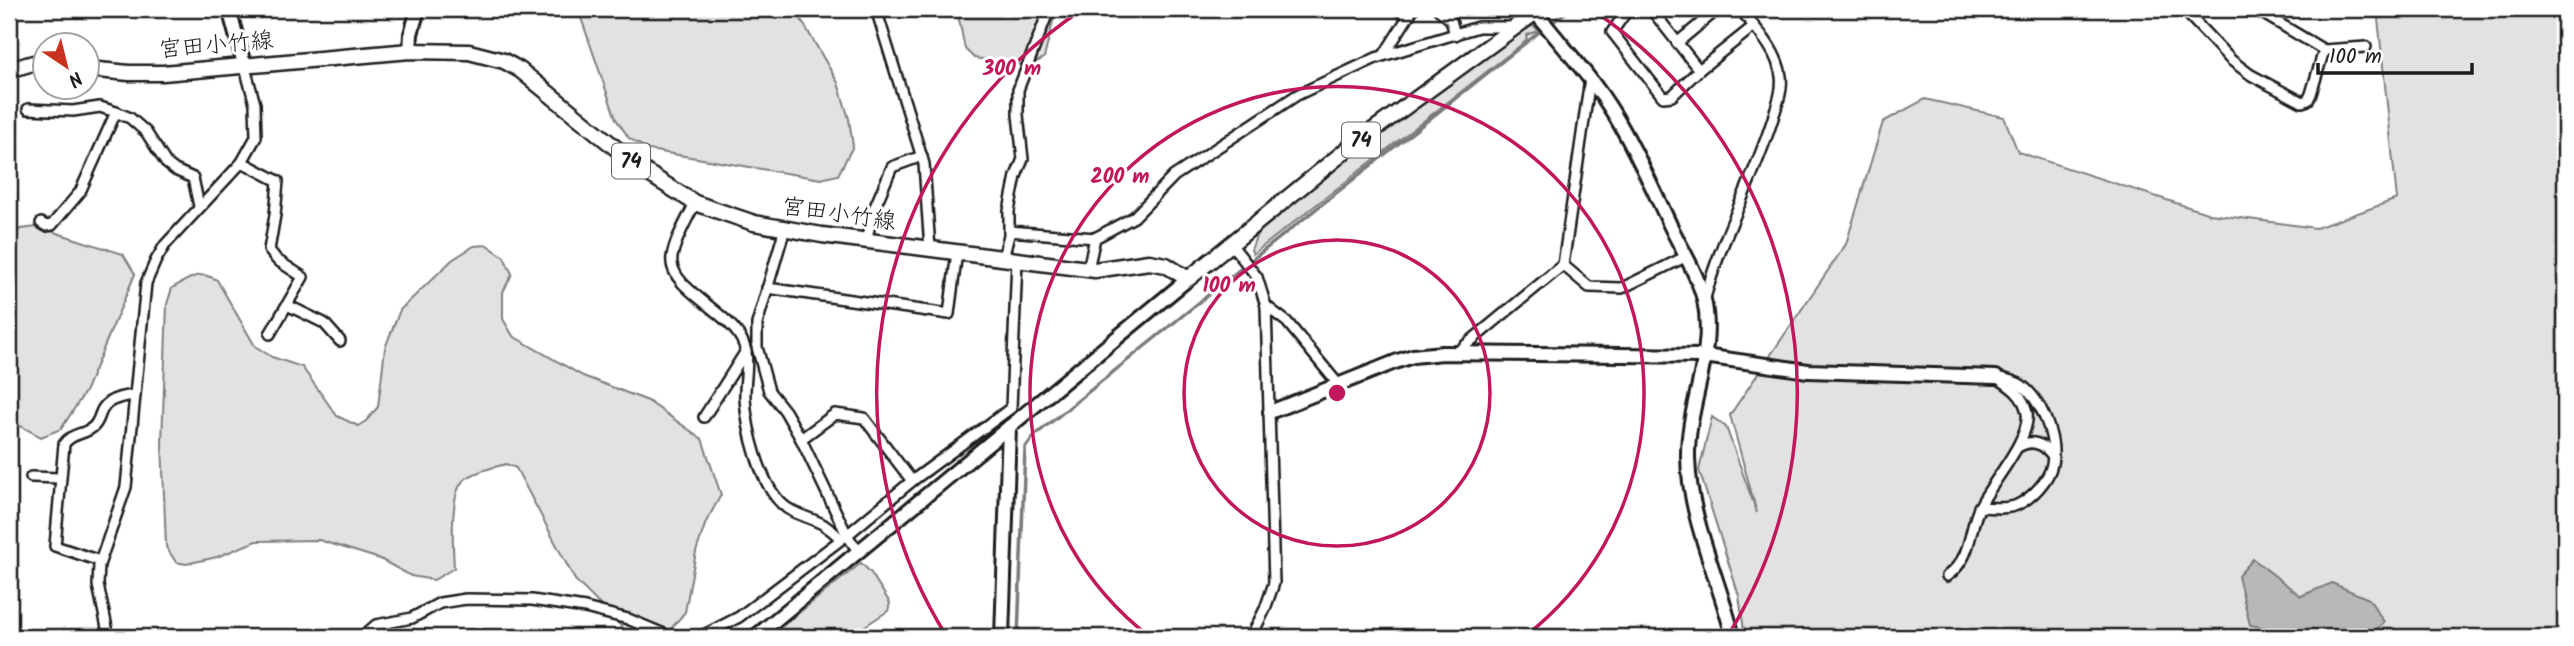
<svg xmlns="http://www.w3.org/2000/svg" width="2574" height="646" font-family="Kalam,'Klee One',sans-serif">
  <style>
    .green { fill: #e2e2e2; stroke: #7f7f7f; stroke-width: 2 }
    .water { fill: #b8b8b8; stroke: #7a7a7a; stroke-width: 2 }
    .lines { fill: none; stroke-linecap: round; stroke-linejoin: round }
    .stream { stroke: #7a7a7a; stroke-width: 3.5 }
    .minor-casing { stroke: #1c1c1c; stroke-width: 14 }
    .tertiary-casing { stroke: #1c1c1c; stroke-width: 18 }
    .primary-casing { stroke: #1c1c1c; stroke-width: 19 }
    .minor { stroke: #fff; stroke-width: 9 }
    .tertiary { stroke: #fff; stroke-width: 12 }
    .primary { stroke: #fff; stroke-width: 14 }
    .ring { fill: none; stroke: #c2185b; stroke-width: 3.5 }
    .labels { text-anchor: middle; stroke-width: 6; stroke-linejoin: round; paint-order: stroke }
    .shield { fill: #fff; stroke: #606060; stroke-width: 2 }
    .shield-label { font-size: 21px; font-weight: bold; fill: #1c1c1c }
    .street-label { font-size: 23px; fill: #1c1c1c; stroke: #fff }
    .centre { fill: #c2185b; stroke: #fff; stroke-width: 3.5 }
    .ring-label { font-size: 21px; text-anchor: middle; font-weight: bold; fill: #c2185b; stroke: #fff; stroke-width: 6; stroke-linejoin: round; paint-order: stroke }
  </style>
  <rect width="100%" height="100%" fill="#fff"/>
  <filter id="ink" filterUnits="userSpaceOnUse"><feTurbulence type="fractalNoise" baseFrequency=".0143" numOctaves="2"/><feDisplacementMap in="SourceGraphic" scale="14" xChannelSelector="R" yChannelSelector="G"/><feConvolveMatrix kernelMatrix="1 2 1 2 8 2 1 2 1" color-interpolation-filters="sRGB"/></filter>
  <g filter="url(#ink)">
    <!-- green -->
    <g class="green">
      <path d="M 578,9 L 795,9 L 838,83 L 849,119 L 853,146 L 838,175 L 821,179 L 649,150 L 629,138 L 616,119 Z"/>
      <path d="M 961,9 L 1056,9 L 1044,58 L 1029,66 L 974,58 L 965,49 L 959,19 Z"/>
      <path d="M 2377,9 L 2565,9 L 2565,637 L 1745,637 L 1739,596 L 1699,470 L 1712,417 L 1726,427 L 1757,513 L 1730,415 L 1846,244 L 1883,122 L 1925,99 L 2004,117 L 2018,152 L 2210,214 L 2316,228 L 2397,199 Z"/>
      <path d="M 1527,25 L 1535,27 L 1538,31 L 1527,35 L 1526,41 L 1253,254 L 1251,250 L 1257,234 L 1313,182 Z"/>
      <path d="M 38,227 L 123,254 L 135,274 L 85,392 L 61,429 L 41,437 L 9,420 L 9,272 L 13,238 L 20,229 Z"/>
      <path d="M 487,245 L 504,257 L 512,274 L 503,292 L 503,319 L 513,336 L 583,376 L 648,401 L 702,439 L 721,495 L 706,522 L 696,552 L 685,612 L 671,629 L 657,637 L 641,637 L 629,634 L 575,580 L 516,468 L 506,464 C 492,468 476,471 464,480 C 449,493 453,548 454,568 L 434,580 L 411,576 L 380,559 L 319,540 L 256,541 L 217,557 L 186,564 L 176,562 L 166,547 L 162,442 L 167,304 L 172,288 C 190,279 198,269 217,280 L 255,346 L 272,357 L 302,367 L 337,416 L 358,426 L 366,421 L 378,407 L 385,348 L 400,310 L 452,260 L 474,246 Z"/>
      <path d="M 861,563 L 871,573 L 890,603 L 888,611 L 848,637 L 769,637 Z"/>
    </g>
    <!-- water -->
    <path class="water" d="M 2253,559 L 2301,596 L 2332,583 L 2369,599 L 2384,622 L 2370,637 L 2278,637 L 2273,629 L 2250,625 L 2238,576 Z"/>
    <g class="lines">
      <!-- stream -->
      <g class="stream">
        <path d="M 1549,25 L 1570,9"/>
        <path d="M 1018,637 L 1025,448 L 1034,436 L 1239,270 L 1543,29"/>
      </g>
      <defs>
        <g id="minor">
          <path d="M 876,9 L 924,164 L 930,249"/>
          <path d="M 1397,9 L 1407,15"/>
          <path d="M 1438,9 L 1451,20 L 1455,35"/>
          <path d="M 1651,9 L 1699,70 L 1754,26"/>
          <path d="M 2183,9 L 2231,60 L 2251,75 L 2302,102 L 2308,100 L 2311,94 L 2324,50 L 2366,47"/>
          <path d="M 2255,9 L 2324,50"/>
          <path d="M 1624,10 L 1626,12 L 1648,9"/>
          <path d="M 1626,12 L 1612,32 L 1663,97 L 1672,96 L 1699,70"/>
          <path d="M 1677,43 L 1718,9"/>
          <path d="M 1384,55 L 1413,9"/>
          <path d="M 28,109 L 73,111 L 100,107 L 116,112 L 130,118 L 146,132 L 166,163 L 175,170 L 193,178 L 199,206"/>
          <path d="M 242,162 L 278,181 L 275,215 L 269,250 L 277,260 L 303,277 L 270,334"/>
          <path d="M 695,203 C 687,220 675,239 672,257 C 667,289 732,311 744,345 C 750,361 744,382 745,399 C 747,429 759,482 782,504 C 793,515 811,517 824,525 C 830,529 836,534 841,539"/>
          <path d="M 41,223 L 46,226 L 52,225 L 80,192 L 116,112"/>
          <path d="M 785,228 L 757,324 L 757,347 L 769,391 L 785,411 L 801,439 L 847,535 L 912,481 L 1011,408 L 1017,260"/>
          <path d="M 1009,231 L 1095,238"/>
          <path d="M 866,241 L 874,209 L 892,167 L 922,156"/>
          <path d="M 1231,244 L 1257,277 L 1266,306 L 1274,583 L 1265,609 L 1251,637"/>
          <path d="M 1003,258 L 1009,235 L 1009,211 L 1016,176 L 1023,159 L 1018,115 L 1018,90 L 1047,15 L 1052,9"/>
          <path d="M 1563,265 L 1590,79"/>
          <path d="M 1088,269 L 1095,238 L 1134,217 L 1174,176 L 1297,95 L 1376,58 L 1478,27 L 1512,27"/>
          <path d="M 767,288 L 949,314 L 957,252"/>
          <path d="M 1705,298 C 1722,236 1754,179 1773,118 C 1777,104 1783,91 1781,76 C 1777,49 1756,29 1740,9"/>
          <path d="M 287,305 L 324,323 L 340,341"/>
          <path d="M 1266,306 L 1287,322 L 1338,384"/>
          <path d="M 1455,354 L 1563,265 L 1589,287 L 1622,288 L 1685,257"/>
          <path d="M 704,417 L 746,351"/>
          <path d="M 801,439 L 835,414 L 864,418 L 912,481"/>
          <path d="M 2018,447 C 2031,439 2043,443 2052,455"/>
          <path d="M 31,477 L 60,478"/>
          <path d="M 1979,507 C 1991,507 2006,510 2017,505 C 2032,498 2049,480 2052,464 C 2057,439 2042,400 2021,385 C 2015,381 2008,380 2001,378"/>
          <path d="M 100,561 L 55,546 L 64,444 C 71,433 84,435 93,427 C 100,421 99,413 104,407 C 110,398 126,396 135,395"/>
          <path d="M 1947,576 C 1974,556 1967,531 1981,504 C 1993,481 2031,438 2027,413 C 2024,395 2010,386 1996,377"/>
          <path d="M 109,637 L 98,585 L 99,565 L 126,487 L 146,283 L 156,260 L 165,245 L 242,162 L 256,137 L 255,104 L 244,64"/>
          <path d="M 362,637 L 376,625 L 412,618 L 440,603 L 466,599 L 532,600 L 585,608 L 628,619 L 671,637"/>
          <path d="M 700,637 L 739,617 L 847,535 L 858,551"/>
        </g>
        <g id="tertiary">
          <path d="M 229,9 L 244,64"/>
          <path d="M 1533,9 C 1560,44 1591,76 1614,114 C 1636,150 1653,189 1671,227 C 1682,250 1698,275 1704,300 C 1716,353 1687,405 1688,457 C 1689,519 1719,578 1733,637"/>
          <path d="M 410,51 L 411,34 L 418,9"/>
          <path d="M 1270,412 L 1395,362 L 1413,356 L 1443,353 L 1704,356 L 1808,371 L 1996,377"/>
          <path d="M 755,637 L 1188,279"/>
          <path d="M 1002,637 L 1009,427"/>
        </g>
        <g id="primary">
          <path d="M 88,69 L 129,73 L 163,73 L 410,51 L 469,52 L 504,61 L 520,70 L 644,171 L 695,203 L 754,223 L 822,235 L 1095,270 L 1149,262 L 1166,265 L 1188,279 L 1350,147 L 1540,9"/>
          <path d="M 9,70 L 33,63 L 46,63"/>
        </g>
      </defs>
      <!-- minor casing -->
      <use href="#minor" class="minor-casing"/>
      <!-- tertiary casing -->
      <use href="#tertiary" class="tertiary-casing"/>
      <!-- primary casing -->
      <use href="#primary" class="primary-casing"/>
      <!-- minor -->
      <use href="#minor" class="minor"/>
      <!-- tertiary -->
      <use href="#tertiary" class="tertiary"/>
      <!-- primary -->
      <use href="#primary" class="primary"/>
    </g>
  </g>
  <!-- distance rings -->
  <g class="ring">
    <circle cx="1337" cy="393" r="153"/>
    <path d="M1150 637A307 307 0 1 1 1524 637"/>
    <path d="M947 637A460 460 0 0 1 1083 9M1591 9A460 460 0 0 1 1727 637"/>
  </g>
  <g class="labels">
    <!-- shield labels -->
    <g class="shield">
      <rect x="1342" y="122.5" width="38" height="35" rx="5"/>
      <rect x="612" y="143.5" width="38" height="35" rx="5"/>
    </g>
    <g class="shield-label">
      <text x="1361" y="147">74</text>
      <text x="631" y="168">74</text>
    </g>
    <!-- street labels -->
    <g class="street-label">
      <text transform="translate(216 44) rotate(-5)" y="8">宮田小竹線</text>
      <text transform="translate(839 213) rotate(8)" y="8">宮田小竹線</text>
    </g>
  </g>
  <circle cx="1337" cy="393" r="10" class="centre"/>
  <g class="ring-label">
    <text x="1012" y="75">300 m</text>
    <text x="1120" y="183">200 m</text>
    <text x="1229" y="292">100 m</text>
  </g>
  <!-- margin -->
  <rect width="2574" height="646" fill="none" stroke="#fff" stroke-width="35"/>
  <rect x="18" y="18" width="2539" height="611" fill="none" stroke="#1c1c1c" stroke-width="2.5" filter="url(#ink)"/>
  <!-- north arrow -->
  <g transform="translate(66 66) rotate(145)"><circle r="33" fill="#ffffff" stroke="#a4a4a4" stroke-width="2"/>
  <path d="M0-5L12 26L0 18L-12 26Z" fill="#c8321e"/>
  <text y="-10" font-size="19" font-weight="bold" text-anchor="middle" fill="#1c1c1c">N</text>
  </g>
  <!-- scale -->
  <path d="M2318 63v10h154v-10" fill="none" stroke="#1c1c1c" stroke-width="3.5"/>
  <text x="2329" y="63" font-size="21" fill="#1c1c1c" stroke="#ffffff" stroke-width="5" paint-order="stroke">100 m</text>
</svg>
